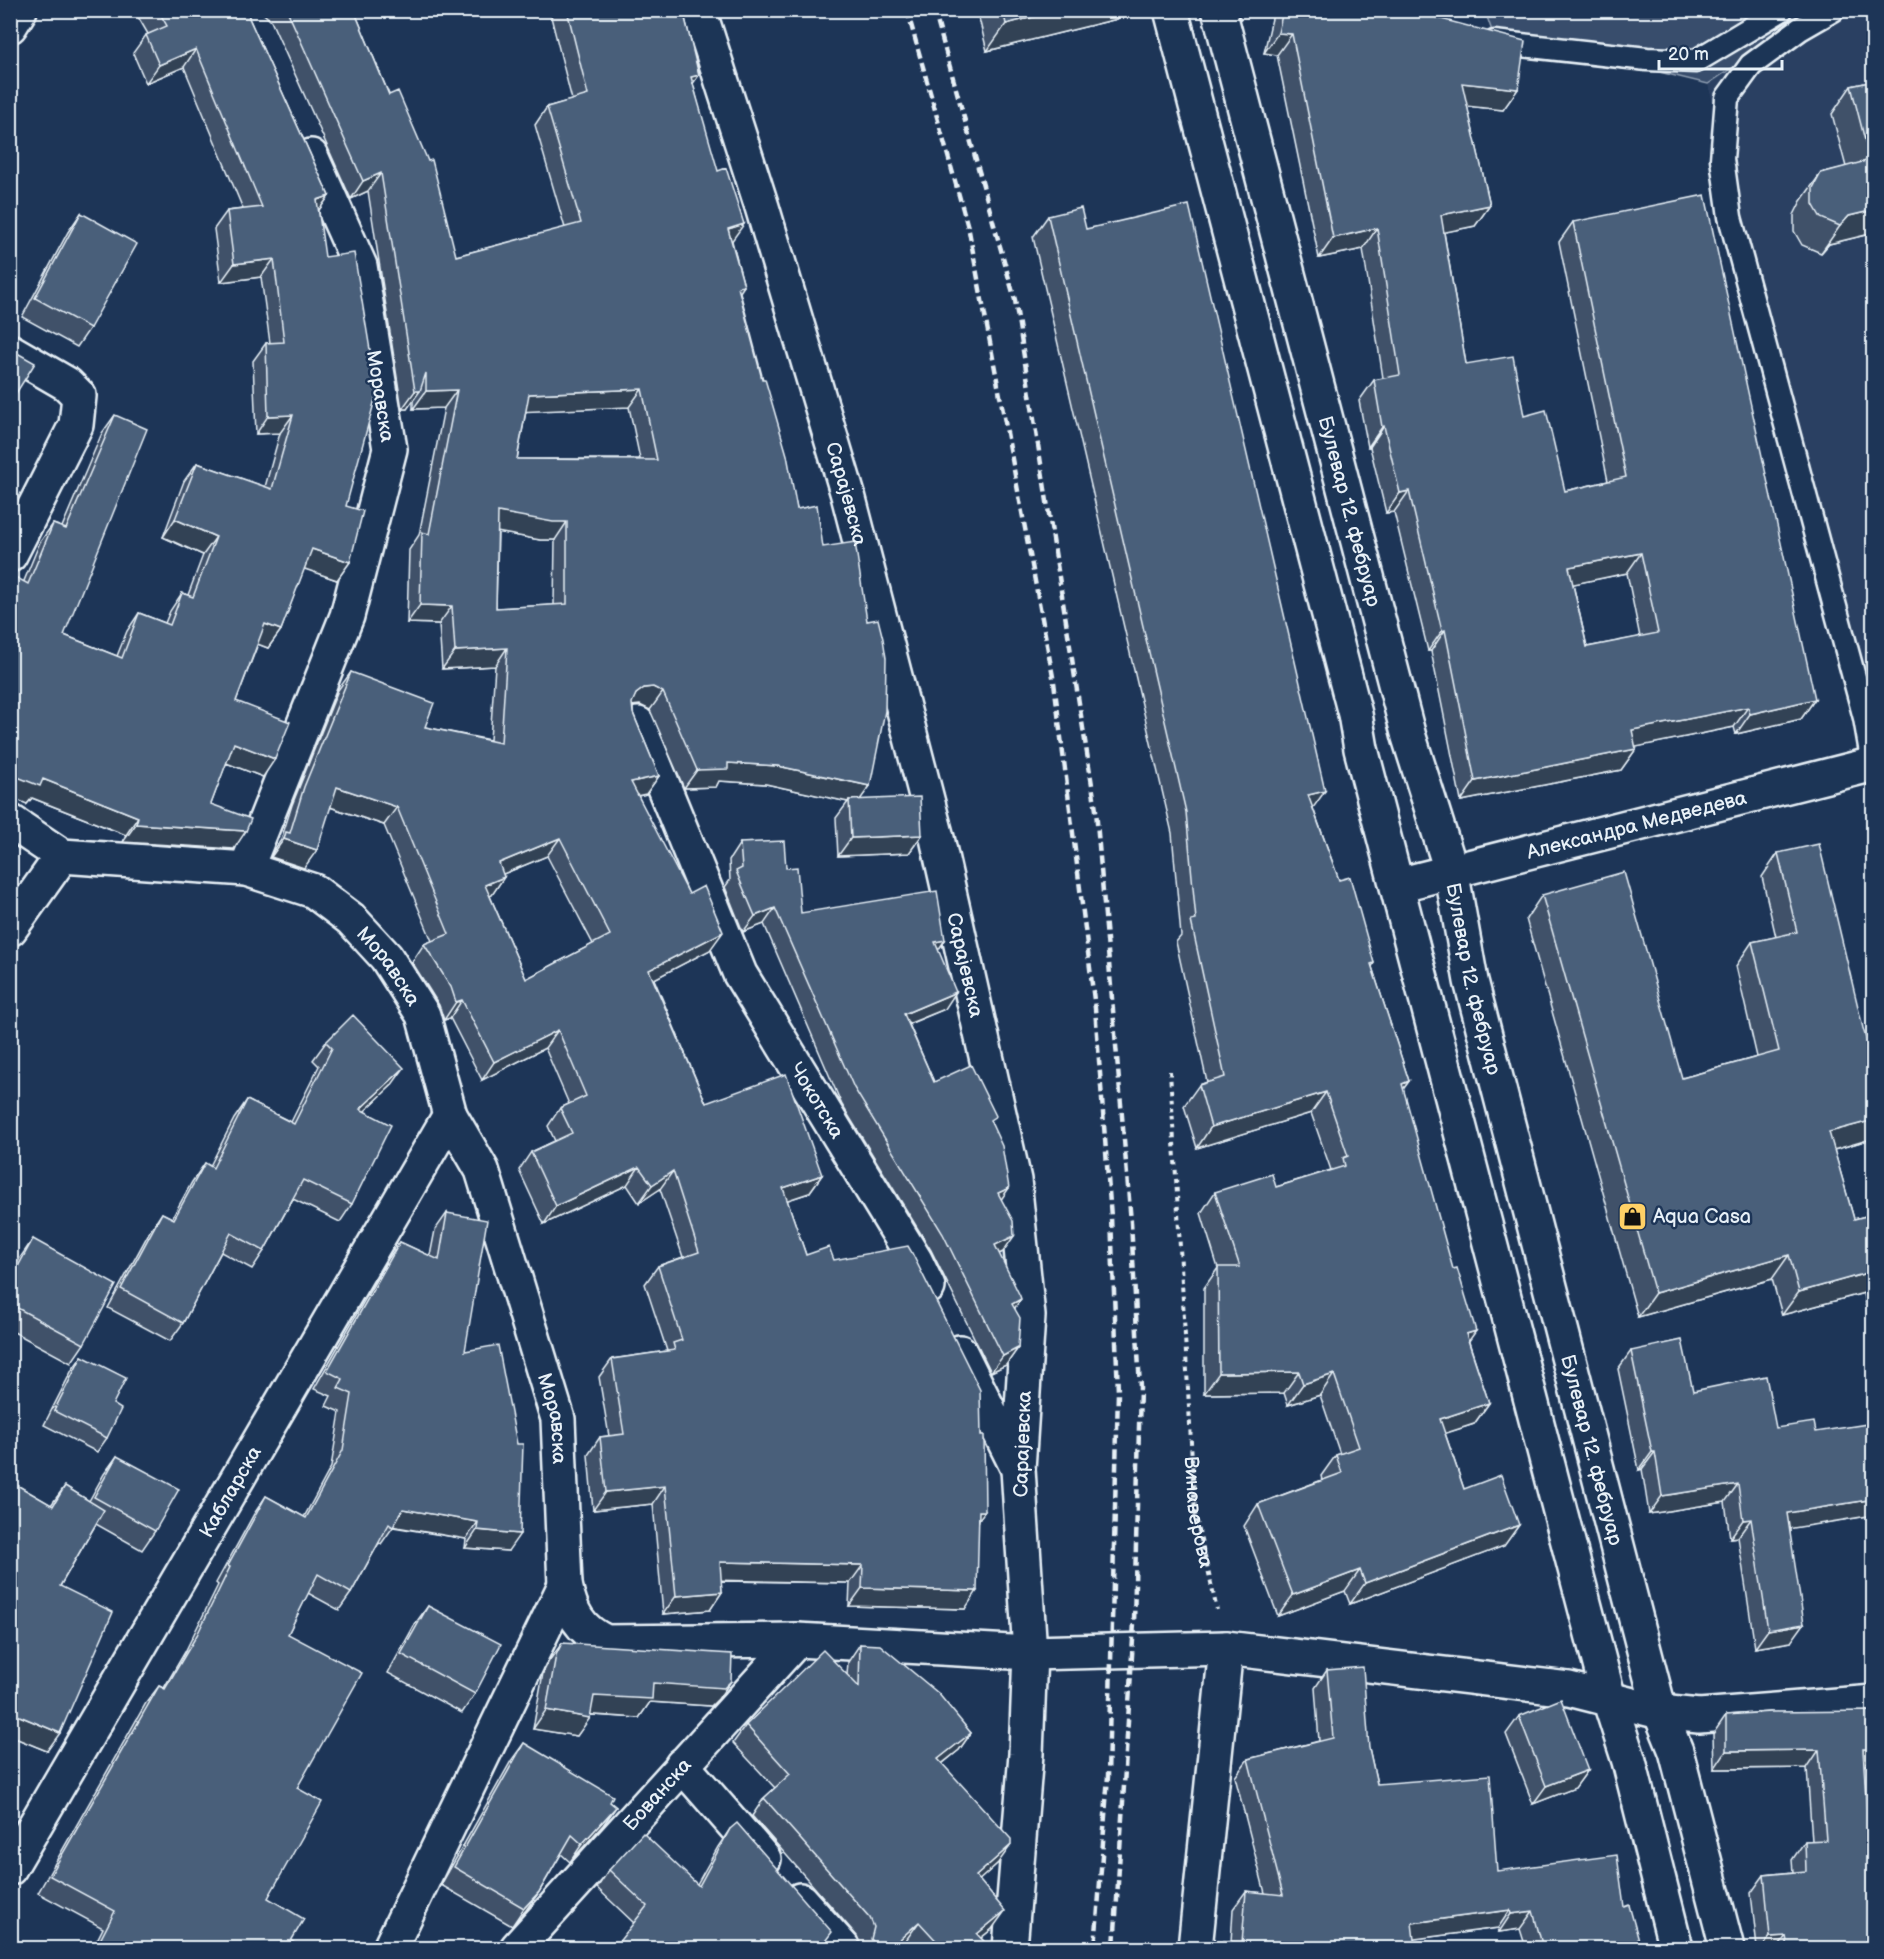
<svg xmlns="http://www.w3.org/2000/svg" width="1884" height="1959" font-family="'Balsamiq Sans',sans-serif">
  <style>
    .built { fill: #2a4162 }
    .green { fill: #374d6c; stroke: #909fb2; stroke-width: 1.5 }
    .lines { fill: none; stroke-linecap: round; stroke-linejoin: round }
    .lane-casing { stroke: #e8f1f8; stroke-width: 27 }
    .street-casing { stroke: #e8f1f8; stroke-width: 38 }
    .secondary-casing { stroke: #e8f1f8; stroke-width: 38 }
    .path { stroke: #e8f1f8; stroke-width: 4; stroke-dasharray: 4.5 4.5; stroke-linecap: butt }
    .lane { stroke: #1d3557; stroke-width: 22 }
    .street { stroke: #1d3557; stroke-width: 33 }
    .secondary { stroke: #1d3557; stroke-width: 33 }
    .rail { stroke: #e8f1f8; stroke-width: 4.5; stroke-dasharray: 9 4.5; stroke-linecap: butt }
    .wall { fill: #3f5169; stroke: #e8f1f8; stroke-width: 1.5; fill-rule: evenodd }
    .shaded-wall { fill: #334255; stroke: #e8f1f8; stroke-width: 1.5 }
    .building { fill: #495e7a; stroke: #e8f1f8; stroke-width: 1.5; fill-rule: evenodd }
    .labels { text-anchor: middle; stroke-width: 5; stroke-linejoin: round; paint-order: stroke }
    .street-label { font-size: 20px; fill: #e8f1f8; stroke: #1d3557 }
    .poi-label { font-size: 20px; fill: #e8f1f8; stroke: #1d3557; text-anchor: start }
  </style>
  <rect width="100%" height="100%" fill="#1d3557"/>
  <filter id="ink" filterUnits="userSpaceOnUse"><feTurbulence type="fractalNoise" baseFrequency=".0167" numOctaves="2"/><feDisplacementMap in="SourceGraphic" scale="12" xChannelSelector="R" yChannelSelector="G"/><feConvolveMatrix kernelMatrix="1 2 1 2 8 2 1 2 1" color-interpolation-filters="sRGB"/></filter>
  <g filter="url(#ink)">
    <!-- built -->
    <path class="built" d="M 1817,11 L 1873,11 L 1873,703 L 1708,84 Z"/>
    <!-- green -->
    <path class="green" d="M 1485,11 L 1817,11 L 1708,84 L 1492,31 Z"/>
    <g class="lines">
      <defs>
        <g id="lane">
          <path d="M 1833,10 L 1800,29 L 1751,65 L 1727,98 L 1722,159 L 1730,217 L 1865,718 L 1873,764"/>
          <path d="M 1494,42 L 1647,59 L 1696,61 L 1781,10"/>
        </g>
        <g id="street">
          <path id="s2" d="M 699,10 L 762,207 L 848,495 L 937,838 L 1014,1180 L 1028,1316 L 1018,1469 L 1030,1653 L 1026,1754 L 1010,1948"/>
          <path d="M 10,26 L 20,10"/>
          <path d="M 10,351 L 67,384 L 79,396 L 76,425 L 10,555"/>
          <path id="s3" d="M 638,724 L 740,974 L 915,1260 L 928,1287"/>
          <path d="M 10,821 L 62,856"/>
          <path id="s4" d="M 62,856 L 246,869 L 314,891 L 351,919 L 386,957 L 423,1015 L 450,1115 L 482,1170 L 558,1419 L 565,1585 C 571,1612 579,1630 606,1642 L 797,1640 L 1030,1653 L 1226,1648 L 1569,1689 L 1660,1712 L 1699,1716 L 1874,1702"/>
          <path d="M 246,869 L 347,616 L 390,449 L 360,266 L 311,156"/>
          <path d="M 10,929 L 62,856"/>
          <path d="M 960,1352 L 1017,1467"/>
          <path d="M 682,1765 L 764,1859"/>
          <path id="s5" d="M 10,1868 L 450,1115"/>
          <path d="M 800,1900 L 843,1948"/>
          <path d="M 390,1948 L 565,1585"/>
          <path id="s6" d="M 517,1948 L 797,1640"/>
          <path d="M 1195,1948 L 1226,1648"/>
        </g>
        <g id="secondary">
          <path d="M 1171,10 L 1355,714 L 1361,749 L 1609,1699 L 1629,1761 L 1676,1948"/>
          <path id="s7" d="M 1219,10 L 1409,737 L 1451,870 L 1471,981 L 1660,1712 L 1676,1751 L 1727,1948"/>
          <path id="s8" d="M 1398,885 L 1874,764"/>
        </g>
      </defs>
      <!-- lane casing -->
      <use href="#lane" class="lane-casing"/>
      <!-- street casing -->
      <use href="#street" class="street-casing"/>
      <!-- secondary casing -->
      <use href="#secondary" class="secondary-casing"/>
      <!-- path -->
      <path class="path" id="s1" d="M 1170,1071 L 1195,1513 L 1217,1610"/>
      <!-- lane -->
      <use href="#lane" class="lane"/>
      <!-- street -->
      <use href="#street" class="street"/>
      <!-- secondary -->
      <use href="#secondary" class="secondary"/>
      <!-- rail -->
      <g class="rail">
        <path d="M 907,10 L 969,231 L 1054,682 L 1095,1008 L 1111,1217 L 1118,1392 L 1108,1776 L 1095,1948"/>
        <path d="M 934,10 L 1015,300 L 1096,810 L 1131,1222 L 1140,1388 L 1134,1623 L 1114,1948"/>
      </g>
    </g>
    <!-- wall -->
    <g class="wall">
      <path d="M 134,10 L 255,10 L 248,11 L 249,18 L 329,196 L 319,210 L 346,506 L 350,562 L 337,580 L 304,568 L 281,630 L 268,648 L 258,644 L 236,701 L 263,777 L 226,763 L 211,804 L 234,849 L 123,842 L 126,835 L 32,798 L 27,804 L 24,581 L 40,542 L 53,524 L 62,527 L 102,433 L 115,415 L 64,635 L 117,656 L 127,631 L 139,613 L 165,623 L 170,611 L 182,593 L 188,595 L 203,555 L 163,537 L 184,481 L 197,463 L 265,487 L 280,433 L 256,434 L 253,361 L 266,343 L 270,343 L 261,277 L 221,282 L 214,229 L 227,211 L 243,209 L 184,67 L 146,83 L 133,53 L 146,35 L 148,34 Z"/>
      <path d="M 256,10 L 354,10 L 456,256 L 565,228 L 535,125 L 547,107 L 572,100 L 551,17 L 556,10 L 683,10 L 699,75 L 693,83 L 732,241 L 744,286 L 740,292 L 797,509 L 823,547 L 870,786 L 860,799 L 922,835 L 909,853 L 838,856 L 836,818 L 848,802 L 766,784 L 719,781 L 716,787 L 684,788 L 650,710 L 640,705 L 633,706 L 633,713 L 659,776 L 646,794 L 638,796 L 710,950 L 654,979 L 706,1103 L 822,1175 L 809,1193 L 787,1200 L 806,1255 L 834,1260 L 979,1519 L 965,1609 L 849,1606 L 850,1583 L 721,1581 L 722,1592 L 710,1610 L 663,1614 L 653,1504 L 593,1510 L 588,1455 L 600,1437 L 609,1436 L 599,1377 L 612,1359 L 667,1351 L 645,1284 L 658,1266 L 683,1257 L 660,1189 L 639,1203 L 627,1185 L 544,1224 L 519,1170 L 531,1152 L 555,1141 L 548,1126 L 560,1108 L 569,1104 L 545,1048 L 482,1080 L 450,1018 L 444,1020 L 439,1005 L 412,962 L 424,944 L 432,941 L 384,825 L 330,807 L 304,868 L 271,857 L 274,850 L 281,840 L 292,805 L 338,690 L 351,672 L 425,727 L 490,740 L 495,666 L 442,669 L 439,624 L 407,623 L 409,550 L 419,535 L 444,408 L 413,409 L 413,400 L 407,409 L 402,409 L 368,191 L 351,199 L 271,21 L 264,14 ZM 629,407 L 640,459 L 517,459 L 526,411 ZM 498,532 L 540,540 L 555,540 L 554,605 L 496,608 ZM 547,856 L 593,944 L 526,979 L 490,896 L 492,895 L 504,877 L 503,874 Z"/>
      <path d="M 977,10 L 1123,10 L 1117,19 L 987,51 Z"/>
      <path d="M 1274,10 L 1397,10 L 1402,12 L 1403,10 L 1518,89 L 1503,110 L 1467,106 L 1490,205 L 1475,226 L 1444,232 L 1466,364 L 1524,416 L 1565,491 L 1608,481 L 1559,242 L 1573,222 L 1815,699 L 1801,719 L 1736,734 L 1734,727 L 1635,747 L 1636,749 L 1621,770 L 1461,801 L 1431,651 L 1428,651 L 1394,512 L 1386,513 L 1370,447 L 1368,447 L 1359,401 L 1374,380 L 1383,378 L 1363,249 L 1319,258 L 1277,55 L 1264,53 ZM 1627,573 L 1640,637 L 1587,647 L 1573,584 Z"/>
      <path d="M 1874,81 L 1874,233 L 1829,244 L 1821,253 L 1802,245 L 1794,231 L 1794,215 L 1801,201 L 1821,173 L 1846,167 L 1832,114 L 1851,86 Z"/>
      <path d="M 81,213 L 90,328 L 77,347 L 22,317 L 68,232 Z"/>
      <path d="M 1048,216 L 1086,229 L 1313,808 L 1339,880 L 1374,963 L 1372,967 L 1409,1081 L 1403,1089 L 1469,1342 L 1489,1403 L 1474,1424 L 1445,1433 L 1464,1489 L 1519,1525 L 1504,1546 L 1350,1604 L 1345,1591 L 1278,1616 L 1244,1526 L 1258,1504 L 1322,1480 L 1321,1476 L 1336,1455 L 1340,1454 L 1320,1395 L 1288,1405 L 1284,1393 L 1204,1394 L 1204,1288 L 1218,1268 L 1201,1213 L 1215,1192 L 1276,1187 L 1331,1170 L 1311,1113 L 1197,1148 L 1184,1106 L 1199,1085 L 1207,1082 L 1176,942 L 1181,936 L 1172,833 L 1033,237 Z"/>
      <path d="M 740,843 L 786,868 L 801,913 L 945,940 L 938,950 L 945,1009 L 909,1024 L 934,1082 L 991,1122 L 1001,1199 L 1003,1252 L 999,1254 L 1015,1308 L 1018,1348 L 1006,1365 L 991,1372 L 931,1250 L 842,1105 L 764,924 L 743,932 L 725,887 L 730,880 L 729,860 Z"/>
      <path d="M 1778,853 L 1874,1066 L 1874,1136 L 1871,1139 L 1834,1150 L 1854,1219 L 1874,1214 L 1874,1303 L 1866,1305 L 1864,1293 L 1782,1315 L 1772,1279 L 1638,1317 L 1526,919 L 1542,895 L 1682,1078 L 1757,1057 L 1736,966 L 1752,942 L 1776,937 L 1762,877 Z"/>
      <path d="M 326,1042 L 391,1086 L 364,1111 L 352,1204 L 340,1222 L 293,1199 L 264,1251 L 252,1269 L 221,1252 L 183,1323 L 170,1341 L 108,1308 L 150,1231 L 162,1213 L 172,1218 L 192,1182 L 205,1163 L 210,1166 L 234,1119 L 247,1100 L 291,1122 L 319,1066 L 313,1060 Z"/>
      <path d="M 447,1213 L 465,1351 L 508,1551 L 465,1548 L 466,1539 L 393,1527 L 381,1544 L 379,1543 L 351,1593 L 339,1610 L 308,1593 L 288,1634 L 297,1788 L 268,1898 L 291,1941 L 303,1948 L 93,1948 L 103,1928 L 38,1893 L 146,1703 L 159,1686 L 164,1688 L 185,1652 L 218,1585 L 216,1583 L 254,1514 L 266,1496 L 304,1517 L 331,1467 L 340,1412 L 326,1406 L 331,1396 L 314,1389 L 388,1259 L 400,1242 L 430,1256 L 435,1230 Z"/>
      <path d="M 33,1239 L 84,1344 L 71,1363 L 10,1330 L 10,1276 L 20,1258 Z"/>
      <path d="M 1631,1351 L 1693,1391 L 1776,1428 L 1816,1432 L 1874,1515 L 1790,1528 L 1791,1642 L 1755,1648 L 1738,1537 L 1730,1538 L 1725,1502 L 1649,1514 L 1642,1469 L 1639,1470 L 1618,1369 Z"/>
      <path d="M 82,1356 L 113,1404 L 107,1438 L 97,1452 L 44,1425 L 72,1370 Z"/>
      <path d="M 117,1456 L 155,1531 L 142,1550 L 96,1524 L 60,1586 L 47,1751 L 10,1736 L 10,1481 L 51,1505 L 65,1486 L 89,1501 L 104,1474 Z"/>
      <path d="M 428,1606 L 475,1694 L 462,1713 L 388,1673 L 415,1624 Z"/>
      <path d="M 562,1643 L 731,1681 L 718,1699 L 711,1706 L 650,1702 L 639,1718 L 591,1715 L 577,1736 L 533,1729 L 543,1673 L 549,1661 Z"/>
      <path d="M 860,1644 L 971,1733 L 959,1750 L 942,1764 L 998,1863 L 979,1880 L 992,1929 L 981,1938 L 990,1948 L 914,1948 L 906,1940 L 897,1948 L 861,1948 L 861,1945 L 857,1936 L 752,1816 L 764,1798 L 775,1788 L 733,1743 L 746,1725 L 847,1675 L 848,1662 Z"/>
      <path d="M 1327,1670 L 1369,1748 L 1377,1784 L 1497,1871 L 1624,1907 L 1641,1948 L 1526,1948 L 1520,1929 L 1499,1932 L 1498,1928 L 1414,1939 L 1415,1948 L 1218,1948 L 1223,1941 L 1231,1942 L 1233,1909 L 1246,1891 L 1265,1893 L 1235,1777 L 1248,1759 L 1319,1741 L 1315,1688 Z"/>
      <path d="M 1770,1712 L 1864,1767 L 1874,1948 L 1757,1948 L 1751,1893 L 1764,1875 L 1793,1872 L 1792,1860 L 1805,1841 L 1812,1841 L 1807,1768 L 1714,1769 L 1713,1734 L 1726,1715 Z"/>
      <path d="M 1519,1716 L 1588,1770 L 1575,1788 L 1533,1804 L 1506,1734 Z"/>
      <path d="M 524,1743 L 610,1802 L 616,1807 L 603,1825 L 570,1862 L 561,1854 L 539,1892 L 526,1910 L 512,1926 L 441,1885 L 511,1761 Z"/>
      <path d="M 730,1829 L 820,1948 L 634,1923 L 597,1888 L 609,1870 L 697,1884 L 718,1847 Z"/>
    </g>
    <!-- shaded-wall -->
    <g class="shaded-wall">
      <path d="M 256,10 L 267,10 L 264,14 Z"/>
      <path d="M 1060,10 L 1123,10 L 1117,19 L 987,51 L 1006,24 Z"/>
      <path d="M 1278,33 L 1292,34 L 1277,55 L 1264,53 Z"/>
      <path d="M 196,49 L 184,67 L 146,83 L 159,65 Z"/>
      <path d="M 699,75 L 686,93 L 691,77 Z"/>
      <path d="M 1462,83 L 1518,89 L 1503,110 L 1447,104 Z"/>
      <path d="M 381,173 L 368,191 L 351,199 L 363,181 Z"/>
      <path d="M 329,196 L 316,214 L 317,200 Z"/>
      <path d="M 1490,205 L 1475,226 L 1427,236 L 1441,215 Z"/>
      <path d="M 1874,210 L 1874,233 L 1829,244 L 1821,253 L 1840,226 L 1849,216 Z"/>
      <path d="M 744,224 L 731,242 L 728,229 Z"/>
      <path d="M 1377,228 L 1363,249 L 1319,258 L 1333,238 Z"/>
      <path d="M 274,259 L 261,277 L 221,282 L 234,264 Z"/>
      <path d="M 642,389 L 629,407 L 517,412 L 529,394 Z"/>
      <path d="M 457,390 L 444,408 L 413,409 L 426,391 Z"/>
      <path d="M 415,391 L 420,391 L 407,409 L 402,409 Z"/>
      <path d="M 293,415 L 280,433 L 256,434 L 268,416 Z"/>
      <path d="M 1384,426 L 1370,447 L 1368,447 L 1382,427 Z"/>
      <path d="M 1409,491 L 1394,512 L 1386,513 L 1400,493 Z"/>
      <path d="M 498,512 L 567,522 L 555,540 L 540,540 L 486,530 Z"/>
      <path d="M 175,519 L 216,537 L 203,555 L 163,537 Z"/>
      <path d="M 312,549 L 350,562 L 337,580 L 299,567 Z"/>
      <path d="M 1641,553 L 1627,573 L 1555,588 L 1569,567 Z"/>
      <path d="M 420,605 L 452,606 L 439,624 L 407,623 Z"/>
      <path d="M 265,624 L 281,630 L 268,648 L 252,642 Z"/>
      <path d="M 1445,630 L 1431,651 L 1428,651 L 1442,631 Z"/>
      <path d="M 507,648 L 495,666 L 442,669 L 455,651 Z"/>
      <path d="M 653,687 L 663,692 L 650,710 L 640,705 L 631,706 L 624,712 L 636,694 L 644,688 Z"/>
      <path d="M 1815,699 L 1801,719 L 1736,734 L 1750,714 Z"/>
      <path d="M 1748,707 L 1734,727 L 1617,751 L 1632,730 Z"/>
      <path d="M 234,743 L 275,759 L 263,777 L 221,761 Z"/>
      <path d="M 1636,749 L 1621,770 L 1461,801 L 1475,781 Z"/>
      <path d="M 728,763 L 778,766 L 870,786 L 857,804 L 849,800 L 848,802 L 766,784 L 719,781 L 716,787 L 684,788 L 697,770 Z"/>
      <path d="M 10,774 L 43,779 L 138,817 L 126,835 L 32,798 L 27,804 L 10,797 Z"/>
      <path d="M 659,776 L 646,794 L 618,800 L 631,782 Z"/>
      <path d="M 337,787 L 397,807 L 384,825 L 324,805 Z"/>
      <path d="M 1325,791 L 1310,812 L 1308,795 Z"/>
      <path d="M 136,824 L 246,831 L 234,849 L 123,842 Z"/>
      <path d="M 922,835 L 909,853 L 838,856 L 851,838 Z"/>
      <path d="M 560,838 L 547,856 L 486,881 L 499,863 Z"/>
      <path d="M 284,839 L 317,850 L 304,868 L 271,857 Z"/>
      <path d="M 504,877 L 492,895 L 472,903 L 485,885 Z"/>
      <path d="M 775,908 L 764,924 L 743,932 L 755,916 Z"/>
      <path d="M 723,932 L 710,950 L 637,988 L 649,970 Z"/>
      <path d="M 945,940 L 934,956 L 935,942 Z"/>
      <path d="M 956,992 L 945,1009 L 893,1030 L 904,1014 Z"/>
      <path d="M 462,1000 L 450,1018 L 444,1020 L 456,1002 Z"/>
      <path d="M 558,1030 L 545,1048 L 482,1080 L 494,1062 Z"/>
      <path d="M 404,1068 L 391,1086 L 347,1128 L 360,1109 Z"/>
      <path d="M 1409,1081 L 1394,1102 L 1402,1084 Z"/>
      <path d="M 1326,1092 L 1311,1113 L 1197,1148 L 1211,1127 Z"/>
      <path d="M 1874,1120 L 1874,1136 L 1871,1139 L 1813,1156 L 1829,1132 Z"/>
      <path d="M 639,1167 L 627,1185 L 544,1224 L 556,1206 Z"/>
      <path d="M 673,1171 L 660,1189 L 639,1203 L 652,1185 Z"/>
      <path d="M 822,1175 L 809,1193 L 770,1206 L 783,1188 Z"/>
      <path d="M 1009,1188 L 998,1204 L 998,1193 Z"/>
      <path d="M 1014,1236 L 1003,1252 L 984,1261 L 995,1245 Z"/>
      <path d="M 1789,1255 L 1772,1279 L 1638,1317 L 1655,1293 Z"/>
      <path d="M 1874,1271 L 1874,1279 L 1864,1293 L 1782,1315 L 1799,1292 Z"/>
      <path d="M 1874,1294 L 1874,1303 L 1866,1305 Z"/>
      <path d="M 1021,1299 L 1009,1316 L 1012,1304 Z"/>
      <path d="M 1476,1331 L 1461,1352 L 1466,1334 Z"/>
      <path d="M 1018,1348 L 1006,1365 L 991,1372 L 1003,1356 Z"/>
      <path d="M 1299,1372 L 1284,1393 L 1204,1394 L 1219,1373 Z"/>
      <path d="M 1334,1374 L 1320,1395 L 1288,1405 L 1303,1384 Z"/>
      <path d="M 1489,1403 L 1474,1424 L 1425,1440 L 1440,1419 Z"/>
      <path d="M 1652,1452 L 1655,1452 L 1642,1469 L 1639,1470 Z"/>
      <path d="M 1738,1484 L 1725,1502 L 1649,1514 L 1662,1496 Z"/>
      <path d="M 665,1486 L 653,1504 L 593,1510 L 606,1492 Z"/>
      <path d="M 1874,1499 L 1874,1515 L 1775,1531 L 1787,1513 Z"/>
      <path d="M 403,1509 L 478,1522 L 466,1539 L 391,1526 Z"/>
      <path d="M 979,1511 L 985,1511 L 972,1529 Z"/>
      <path d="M 1751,1519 L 1738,1537 L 1730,1538 L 1743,1520 Z"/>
      <path d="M 1519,1525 L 1504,1546 L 1350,1604 L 1365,1583 Z"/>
      <path d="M 477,1530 L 520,1534 L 508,1551 L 465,1548 Z"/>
      <path d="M 720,1562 L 863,1565 L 850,1583 L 707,1580 Z"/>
      <path d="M 1360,1570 L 1345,1591 L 1278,1616 L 1293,1595 Z"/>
      <path d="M 862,1588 L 977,1591 L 965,1609 L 849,1606 Z"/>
      <path d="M 722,1592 L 710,1610 L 663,1614 L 676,1596 Z"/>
      <path d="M 1804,1624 L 1791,1642 L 1755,1648 L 1768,1630 Z"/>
      <path d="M 731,1681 L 718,1699 L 711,1706 L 650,1702 L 639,1718 L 581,1714 L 594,1696 L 653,1683 Z"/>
      <path d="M 546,1710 L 590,1718 L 577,1736 L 533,1729 Z"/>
      <path d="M 10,1712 L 60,1733 L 47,1751 L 10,1736 Z"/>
      <path d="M 971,1733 L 959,1750 L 925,1777 L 938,1759 Z"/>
      <path d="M 1863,1749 L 1874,1749 L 1874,1754 L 1864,1767 Z"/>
      <path d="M 1819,1750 L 1807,1768 L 1714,1769 L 1726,1751 Z"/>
      <path d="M 1588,1770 L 1575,1788 L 1533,1804 L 1546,1786 Z"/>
      <path d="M 616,1807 L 603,1825 L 570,1862 L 582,1844 Z"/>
      <path d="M 1011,1845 L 998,1863 L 964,1894 L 976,1876 Z"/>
      <path d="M 539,1892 L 526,1910 L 512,1926 L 524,1908 Z"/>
      <path d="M 1510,1910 L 1498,1928 L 1400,1941 L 1412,1923 Z"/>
      <path d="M 1005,1911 L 992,1929 L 968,1948 L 977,1934 Z"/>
      <path d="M 1533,1911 L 1520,1929 L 1499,1932 L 1511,1914 Z"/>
      <path d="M 919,1922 L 906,1940 L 897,1948 L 890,1948 Z"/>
      <path d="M 1786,1936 L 1777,1948 L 1762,1948 L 1770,1937 Z"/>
    </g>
    <!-- building -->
    <g class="building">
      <path d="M 158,10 L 248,10 L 249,18 L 329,196 L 317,200 L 325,257 L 354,253 L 377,392 L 346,506 L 363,511 L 350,562 L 312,549 L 281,630 L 265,624 L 236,701 L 290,722 L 275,759 L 234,743 L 211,804 L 251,819 L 246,831 L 136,824 L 138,817 L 43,779 L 40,786 L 10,774 L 10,574 L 28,584 L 53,524 L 66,529 L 115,415 L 147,429 L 64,635 L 122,658 L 139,613 L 170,625 L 182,593 L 193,597 L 216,537 L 175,519 L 197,463 L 272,489 L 293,415 L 268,416 L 266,343 L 284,342 L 274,259 L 234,264 L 227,211 L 262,207 L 196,49 L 159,65 L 146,35 L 167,26 Z"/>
      <path d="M 287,10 L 354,10 L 389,95 L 398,91 L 428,161 L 432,160 L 456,256 L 581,223 L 547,107 L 588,95 L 567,10 L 683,10 L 699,75 L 691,77 L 718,171 L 726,168 L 744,224 L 728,229 L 744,286 L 738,287 L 762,379 L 765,379 L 787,455 L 797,509 L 817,505 L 823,547 L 855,542 L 867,621 L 878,619 L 883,639 L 886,658 L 885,711 L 870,786 L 778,766 L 728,763 L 728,769 L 697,770 L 663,692 L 653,687 L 644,688 L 636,694 L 632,703 L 633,713 L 659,776 L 631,782 L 689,894 L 704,886 L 723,932 L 649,970 L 706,1103 L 786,1074 L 822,1175 L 783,1188 L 806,1255 L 829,1247 L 834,1260 L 908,1246 L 911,1251 L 980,1390 L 981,1435 L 984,1435 L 985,1511 L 979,1511 L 977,1591 L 862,1588 L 863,1565 L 720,1562 L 722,1592 L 676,1596 L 665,1486 L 606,1492 L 600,1437 L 624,1434 L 612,1359 L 675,1350 L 673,1343 L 682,1340 L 658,1266 L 699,1252 L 673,1171 L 652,1185 L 639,1167 L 556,1206 L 531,1152 L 572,1133 L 560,1108 L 586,1096 L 558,1030 L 494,1062 L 462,1000 L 456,1002 L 451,987 L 424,944 L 449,934 L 397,807 L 337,787 L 317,850 L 284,839 L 286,832 L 290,833 L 304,787 L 351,672 L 434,703 L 425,727 L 501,743 L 507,648 L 455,651 L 452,606 L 420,605 L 422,532 L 429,534 L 457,390 L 426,391 L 426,373 L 420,391 L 415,391 L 381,173 L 363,181 ZM 642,389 L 657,460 L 517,459 L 529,394 ZM 498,512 L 553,522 L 567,522 L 567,604 L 496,608 ZM 560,838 L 610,935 L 526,979 L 485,885 L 504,877 L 499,863 Z"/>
      <path d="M 1003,10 L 1060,10 L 1006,24 Z"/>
      <path d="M 1283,10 L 1397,10 L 1403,12 L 1403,10 L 1407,10 L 1525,41 L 1518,89 L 1462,83 L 1490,205 L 1441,215 L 1466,364 L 1513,356 L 1524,416 L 1546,410 L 1565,491 L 1626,477 L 1573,222 L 1705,195 L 1815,699 L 1750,714 L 1748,707 L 1632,730 L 1636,749 L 1475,781 L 1445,630 L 1442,631 L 1409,491 L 1400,493 L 1384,426 L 1382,427 L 1374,380 L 1400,375 L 1377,228 L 1333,238 L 1292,34 L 1278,33 ZM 1641,553 L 1658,633 L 1587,647 L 1569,567 Z"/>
      <path d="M 1874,81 L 1874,210 L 1849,216 L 1840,226 L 1821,218 L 1813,204 L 1813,188 L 1821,173 L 1870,160 L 1851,86 Z"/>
      <path d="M 1189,205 L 1325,791 L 1308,795 L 1339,880 L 1350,877 L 1374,963 L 1371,964 L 1409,1081 L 1402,1084 L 1453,1269 L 1457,1268 L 1476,1331 L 1466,1334 L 1489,1403 L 1440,1419 L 1464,1489 L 1501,1475 L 1519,1525 L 1365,1583 L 1360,1570 L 1293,1595 L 1258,1504 L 1342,1473 L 1336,1455 L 1359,1447 L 1334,1374 L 1303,1384 L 1299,1372 L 1219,1373 L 1218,1267 L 1240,1267 L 1215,1192 L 1272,1174 L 1276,1187 L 1345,1166 L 1343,1158 L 1348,1156 L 1326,1092 L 1211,1127 L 1199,1085 L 1225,1077 L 1191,921 L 1196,920 L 1186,812 L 1048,216 L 1081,208 L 1086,229 Z"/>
      <path d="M 81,213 L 137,244 L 90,328 L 35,298 Z"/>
      <path d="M 10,349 L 35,363 L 10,403 Z"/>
      <path d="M 920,797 L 922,835 L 851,838 L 849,800 Z"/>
      <path d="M 784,841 L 786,868 L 797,867 L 801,913 L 937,891 L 945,940 L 935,942 L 956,992 L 904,1014 L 934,1082 L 971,1065 L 996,1116 L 990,1120 L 1002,1146 L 1009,1188 L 998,1193 L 1013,1221 L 1014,1236 L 995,1245 L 1020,1296 L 1021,1299 L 1012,1304 L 1020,1318 L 1018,1348 L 1003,1356 L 943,1234 L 854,1088 L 775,908 L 755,916 L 736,871 L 742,868 L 740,843 Z"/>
      <path d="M 1819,844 L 1863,1028 L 1874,1066 L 1874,1120 L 1829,1132 L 1854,1219 L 1874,1214 L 1874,1271 L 1799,1292 L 1789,1255 L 1655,1293 L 1542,895 L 1624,872 L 1682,1078 L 1779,1051 L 1752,942 L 1797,932 L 1778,853 Z"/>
      <path d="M 353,1015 L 404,1068 L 360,1109 L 391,1125 L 352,1204 L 303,1180 L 264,1251 L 231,1233 L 183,1323 L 121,1289 L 162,1213 L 174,1219 L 205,1163 L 213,1168 L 247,1100 L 294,1124 L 332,1048 L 326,1042 Z"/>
      <path d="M 447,1213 L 487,1220 L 465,1351 L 498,1345 L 517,1444 L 523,1444 L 520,1534 L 477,1530 L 478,1522 L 403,1509 L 393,1527 L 389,1524 L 351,1593 L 318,1574 L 288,1634 L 362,1673 L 297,1788 L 322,1802 L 268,1898 L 304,1919 L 291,1941 L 303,1948 L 96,1948 L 115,1911 L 50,1876 L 159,1686 L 165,1689 L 197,1635 L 230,1567 L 228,1566 L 266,1496 L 306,1518 L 343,1450 L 352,1394 L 338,1388 L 343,1379 L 327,1371 L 400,1242 L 439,1260 Z"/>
      <path d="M 33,1239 L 116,1285 L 84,1344 L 10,1304 L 10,1281 Z"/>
      <path d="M 1682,1340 L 1693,1391 L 1766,1376 L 1776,1428 L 1814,1422 L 1816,1432 L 1874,1423 L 1874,1499 L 1787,1513 L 1804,1624 L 1768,1630 L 1751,1519 L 1743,1520 L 1738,1484 L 1662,1496 L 1655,1452 L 1652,1452 L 1631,1351 Z"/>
      <path d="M 82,1356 L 126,1378 L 113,1404 L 121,1409 L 107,1438 L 54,1411 Z"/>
      <path d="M 117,1456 L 179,1489 L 155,1531 L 94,1497 Z"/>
      <path d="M 10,1481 L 53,1506 L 65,1486 L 104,1510 L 60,1586 L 113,1612 L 60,1733 L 10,1712 Z"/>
      <path d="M 428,1606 L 501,1644 L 475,1694 L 401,1654 Z"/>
      <path d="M 562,1643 L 732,1654 L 731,1681 L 724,1688 L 653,1683 L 652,1699 L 594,1696 L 590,1718 L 546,1710 L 556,1655 Z"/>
      <path d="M 860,1644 L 880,1645 L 938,1693 L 971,1733 L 938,1759 L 1011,1839 L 1011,1845 L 976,1876 L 1005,1911 L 977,1934 L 990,1948 L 943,1948 L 919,1922 L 890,1948 L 879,1948 L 871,1939 L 874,1927 L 870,1918 L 764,1798 L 790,1774 L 746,1725 L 823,1650 L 859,1687 Z"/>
      <path d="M 1363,1667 L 1369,1748 L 1377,1784 L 1490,1775 L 1497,1871 L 1617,1855 L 1624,1907 L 1629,1905 L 1641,1948 L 1543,1948 L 1533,1911 L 1511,1914 L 1510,1910 L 1412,1923 L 1415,1948 L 1223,1948 L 1223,1941 L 1242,1943 L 1246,1891 L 1283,1895 L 1248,1759 L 1333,1738 L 1327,1670 Z"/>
      <path d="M 1561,1699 L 1588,1770 L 1546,1786 L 1519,1716 Z"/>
      <path d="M 1874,1711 L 1874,1749 L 1863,1749 L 1867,1814 L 1874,1813 L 1874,1948 L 1788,1948 L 1786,1936 L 1770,1937 L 1764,1875 L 1806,1871 L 1805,1841 L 1826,1840 L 1819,1750 L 1726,1751 L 1726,1715 L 1770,1712 Z"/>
      <path d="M 524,1743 L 613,1796 L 610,1802 L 616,1807 L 582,1844 L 572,1835 L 539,1892 L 524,1908 L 454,1867 Z"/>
      <path d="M 737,1823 L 832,1932 L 820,1948 L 614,1948 L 647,1906 L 609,1870 L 643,1833 L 699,1886 L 730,1829 Z"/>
    </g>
  </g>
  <!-- icons -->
  <defs>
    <symbol id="shop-square" viewBox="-11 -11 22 22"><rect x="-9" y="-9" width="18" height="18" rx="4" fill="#ffd166" stroke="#1d3557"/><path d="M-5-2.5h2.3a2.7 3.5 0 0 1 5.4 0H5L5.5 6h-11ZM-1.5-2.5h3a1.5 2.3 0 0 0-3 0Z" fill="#111"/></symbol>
  </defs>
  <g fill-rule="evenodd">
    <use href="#shop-square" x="1616" y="1200" width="33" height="33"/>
  </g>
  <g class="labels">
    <!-- street labels -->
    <g class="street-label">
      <text transform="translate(381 396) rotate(81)" y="7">Моравска</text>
      <text dy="7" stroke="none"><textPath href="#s2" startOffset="506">Сарајевска</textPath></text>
      <text dy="7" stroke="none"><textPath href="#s7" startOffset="518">Булевар 12. фебруар</textPath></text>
      <text dy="7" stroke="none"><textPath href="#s8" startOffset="246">Александра Медведева</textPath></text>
      <text dy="7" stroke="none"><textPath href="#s2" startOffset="992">Сарајевска</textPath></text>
      <text dy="7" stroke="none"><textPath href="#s4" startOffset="363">Моравска</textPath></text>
      <text dy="7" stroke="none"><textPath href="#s7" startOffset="1002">Булевар 12. фебруар</textPath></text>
      <text dy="7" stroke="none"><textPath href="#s3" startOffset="418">Чокотска</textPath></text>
      <text dy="7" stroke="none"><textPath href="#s4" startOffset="849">Моравска</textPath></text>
      <text transform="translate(1022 1444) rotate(-88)" y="7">Сарајевска</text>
      <text dy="7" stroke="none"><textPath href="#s7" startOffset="1488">Булевар 12. фебруар</textPath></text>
      <text dy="7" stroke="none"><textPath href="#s5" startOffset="436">Кабларска</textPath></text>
      <text dy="7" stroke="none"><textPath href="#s1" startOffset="442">Винаверова</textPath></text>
      <text dy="7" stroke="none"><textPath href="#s6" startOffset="208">Бованска</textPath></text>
    </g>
    <!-- poi labels -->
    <g class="poi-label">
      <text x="1653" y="1223">Aqua Casa</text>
    </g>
  </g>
  <!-- margin -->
  <rect width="1884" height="1959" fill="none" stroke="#1d3557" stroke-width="36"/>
  <rect x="18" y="18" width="1848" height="1923" fill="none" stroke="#e8f1f8" stroke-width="2" filter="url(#ink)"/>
  <!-- scale -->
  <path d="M1659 60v9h123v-9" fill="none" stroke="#e8f1f8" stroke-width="3"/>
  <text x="1668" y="60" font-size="18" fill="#e8f1f8" stroke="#1d3557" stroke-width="4.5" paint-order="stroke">20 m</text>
</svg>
